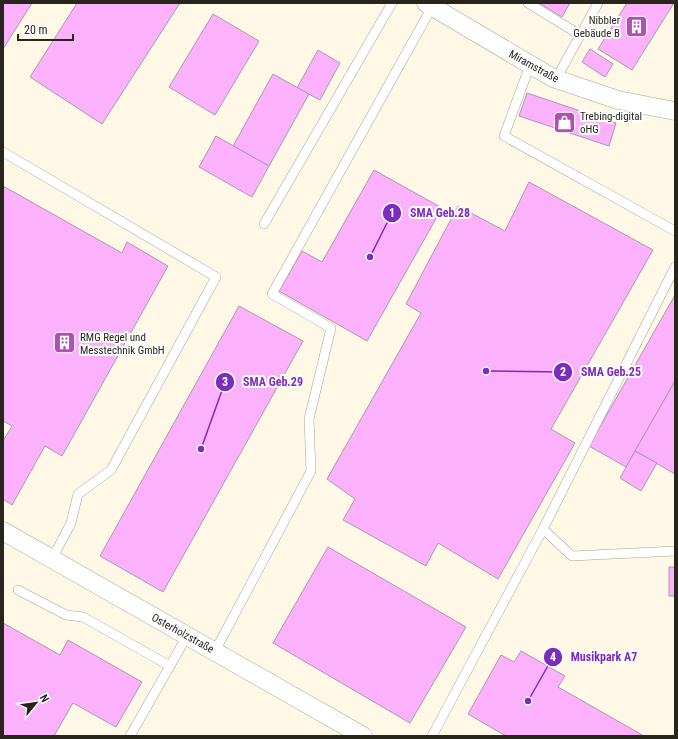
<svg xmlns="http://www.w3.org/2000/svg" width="678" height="739" font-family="'Roboto Condensed',sans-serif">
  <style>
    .building { fill: #fbb1fc; stroke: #aa9aaa }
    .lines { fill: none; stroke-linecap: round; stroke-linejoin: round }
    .service-casing { stroke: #aba390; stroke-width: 10 }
    .minor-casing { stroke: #aba390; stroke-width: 19 }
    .service { stroke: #fff; stroke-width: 9 }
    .minor { stroke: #fff; stroke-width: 18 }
    .labels { text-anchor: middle; stroke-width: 4; stroke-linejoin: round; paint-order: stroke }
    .poi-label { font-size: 11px; fill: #28251d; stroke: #fff; text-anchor: start }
    .street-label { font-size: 11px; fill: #28251d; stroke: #fff }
    .leader { fill: none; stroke: #7b2cbf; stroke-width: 1.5 }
    .callout-dot { fill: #7b2cbf; stroke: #fff; stroke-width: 1.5 }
    .mark-label { font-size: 12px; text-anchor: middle; font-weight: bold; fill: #fff }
    .callout-label { font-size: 12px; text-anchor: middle; font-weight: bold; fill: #7b2cbf; stroke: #fff; stroke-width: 4; stroke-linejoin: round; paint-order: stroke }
  </style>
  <rect width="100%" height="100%" fill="#fff8e7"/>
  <!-- building -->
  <g class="building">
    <path d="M 3,3 L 32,3 L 3,49 Z"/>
    <path d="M 77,3 L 180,3 L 102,124 L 30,77 Z"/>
    <path d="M 539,3 L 570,3 L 562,17 Z"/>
    <path d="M 627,3 L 674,3 L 632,70 L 598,49 Z"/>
    <path d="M 213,14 L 259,41 L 215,115 L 169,87 Z"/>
    <path d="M 590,49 L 613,64 L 605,77 L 582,62 Z"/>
    <path d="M 318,50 L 340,63 L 320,100 L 297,88 Z"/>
    <path d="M 273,74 L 309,94 L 269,166 L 233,146 Z"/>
    <path d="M 527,93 L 616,123 L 609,146 L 519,116 Z"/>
    <path d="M 216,136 L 269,166 L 252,197 L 199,167 Z"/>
    <path d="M 374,170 L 442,208 L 367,341 L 279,291 L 302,251 L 322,262 Z"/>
    <path d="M 529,182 L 653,250 L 551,429 L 575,443 L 498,579 L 438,543 L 426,566 L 343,520 L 355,499 L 327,479 L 421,313 L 406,304 L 458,206 L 505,231 Z"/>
    <path d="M 3,186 L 122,253 L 127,242 L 168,266 L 62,456 L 45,446 L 12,505 L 3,499 L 3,441 L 12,426 L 3,421 Z"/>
    <path d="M 675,295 L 675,381 L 626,467 L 589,446 Z"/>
    <path d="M 239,306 L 303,341 L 163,592 L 100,556 Z"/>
    <path d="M 675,381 L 675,474 L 635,451 Z"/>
    <path d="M 635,451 L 657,463 L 641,491 L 620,478 Z"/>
    <path d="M 328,547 L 466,627 L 410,723 L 273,643 Z"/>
    <rect x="669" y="567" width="6" height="29"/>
    <path d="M 3,623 L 60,655 L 68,640 L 142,682 L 116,727 L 73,703 L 54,736 L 3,736 Z"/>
    <path d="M 521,651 L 565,676 L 558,687 L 644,736 L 506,736 L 468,714 L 501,655 L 514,662 Z"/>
  </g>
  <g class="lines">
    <defs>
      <g id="service">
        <path d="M 528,3 L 580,35"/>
        <path d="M 530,65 L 504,136 L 675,231"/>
        <path d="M 556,79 L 598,3"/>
        <path d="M 3,152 L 216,277 L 111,470 L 78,494 L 71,523 L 52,559"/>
        <path d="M 264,224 L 392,3"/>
        <path d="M 675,267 L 543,529 L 572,556 L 675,551"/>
        <path d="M 18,590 L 66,615 L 83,617 L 170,666"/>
        <path d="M 215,651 L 311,471 L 309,419 L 331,328 L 272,294 L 432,7"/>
        <path d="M 130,736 L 187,636"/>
        <path d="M 432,736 L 543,529"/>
      </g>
      <g id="minor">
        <path d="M 426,3 L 553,78 L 618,100 L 675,111"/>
        <path d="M 3,531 L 363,736"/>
      </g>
    </defs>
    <!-- service casing -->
    <use href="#service" class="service-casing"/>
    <!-- minor casing -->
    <use href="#minor" class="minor-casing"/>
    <!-- service -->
    <use href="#service" class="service"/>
    <!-- minor -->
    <use href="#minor" class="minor"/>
  </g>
  <!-- icons -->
  <defs>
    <symbol id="building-square" viewBox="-11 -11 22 22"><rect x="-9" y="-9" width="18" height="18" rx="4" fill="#b24fb5" stroke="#fff"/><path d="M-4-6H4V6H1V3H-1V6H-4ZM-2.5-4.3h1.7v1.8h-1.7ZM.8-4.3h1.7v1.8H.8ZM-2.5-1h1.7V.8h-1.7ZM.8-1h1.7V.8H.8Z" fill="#fff"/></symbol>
    <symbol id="shop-square" viewBox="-11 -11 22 22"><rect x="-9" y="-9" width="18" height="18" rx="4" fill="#b24fb5" stroke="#fff"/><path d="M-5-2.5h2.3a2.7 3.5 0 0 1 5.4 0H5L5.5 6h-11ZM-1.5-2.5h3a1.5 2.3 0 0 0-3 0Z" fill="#fff"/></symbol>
  </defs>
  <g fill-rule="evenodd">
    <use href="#building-square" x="624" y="14" width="25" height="25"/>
    <use href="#shop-square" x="552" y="110" width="25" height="25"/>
    <use href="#building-square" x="52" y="330" width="25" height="25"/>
  </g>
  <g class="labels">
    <!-- poi labels -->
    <g class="poi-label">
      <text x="620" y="24" text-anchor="end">Nibbler<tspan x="620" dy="13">Gebäude B</tspan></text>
      <text x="580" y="120">Trebing-digital<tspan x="580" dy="13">oHG</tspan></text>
      <text x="80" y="341">RMG Regel und<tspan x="80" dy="13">Messtechnik GmbH</tspan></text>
    </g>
    <!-- street labels -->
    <g class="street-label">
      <text transform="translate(534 66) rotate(29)" y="4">Miramstraße</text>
      <text transform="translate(183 633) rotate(29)" y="4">Osterholzstraße</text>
    </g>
  </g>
  <!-- callouts -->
  <path class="leader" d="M370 257L392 213M486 371L563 372M201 449L225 382M528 701L553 657"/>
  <g class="callout-dot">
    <circle cx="370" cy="257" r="4"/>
    <circle cx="486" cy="371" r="4"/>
    <circle cx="201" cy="449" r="4"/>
    <circle cx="528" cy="701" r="4"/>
    <circle cx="392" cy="213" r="10"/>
    <circle cx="563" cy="372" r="10"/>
    <circle cx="225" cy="382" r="10"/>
    <circle cx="553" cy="657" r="10"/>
  </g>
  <g class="mark-label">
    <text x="392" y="217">1</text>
    <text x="563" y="376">2</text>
    <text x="225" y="386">3</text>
    <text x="553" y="661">4</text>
  </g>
  <g class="callout-label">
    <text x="440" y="217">SMA Geb.28</text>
    <text x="611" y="376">SMA Geb.25</text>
    <text x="273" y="386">SMA Geb.29</text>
    <text x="604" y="661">Musikpark A7</text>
  </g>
  <!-- border -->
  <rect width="678" height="739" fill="none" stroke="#28251d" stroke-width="8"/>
  <!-- north arrow -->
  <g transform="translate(36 703) rotate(61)" stroke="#ffffff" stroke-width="3" paint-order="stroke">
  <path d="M0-3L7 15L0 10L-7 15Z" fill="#28251d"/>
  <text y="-6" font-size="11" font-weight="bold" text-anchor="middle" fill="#28251d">N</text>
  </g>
  <!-- scale -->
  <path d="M18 34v6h55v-6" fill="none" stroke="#28251d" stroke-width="2"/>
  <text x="24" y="34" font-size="12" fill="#28251d" stroke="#ffffff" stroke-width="3" paint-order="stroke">20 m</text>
</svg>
